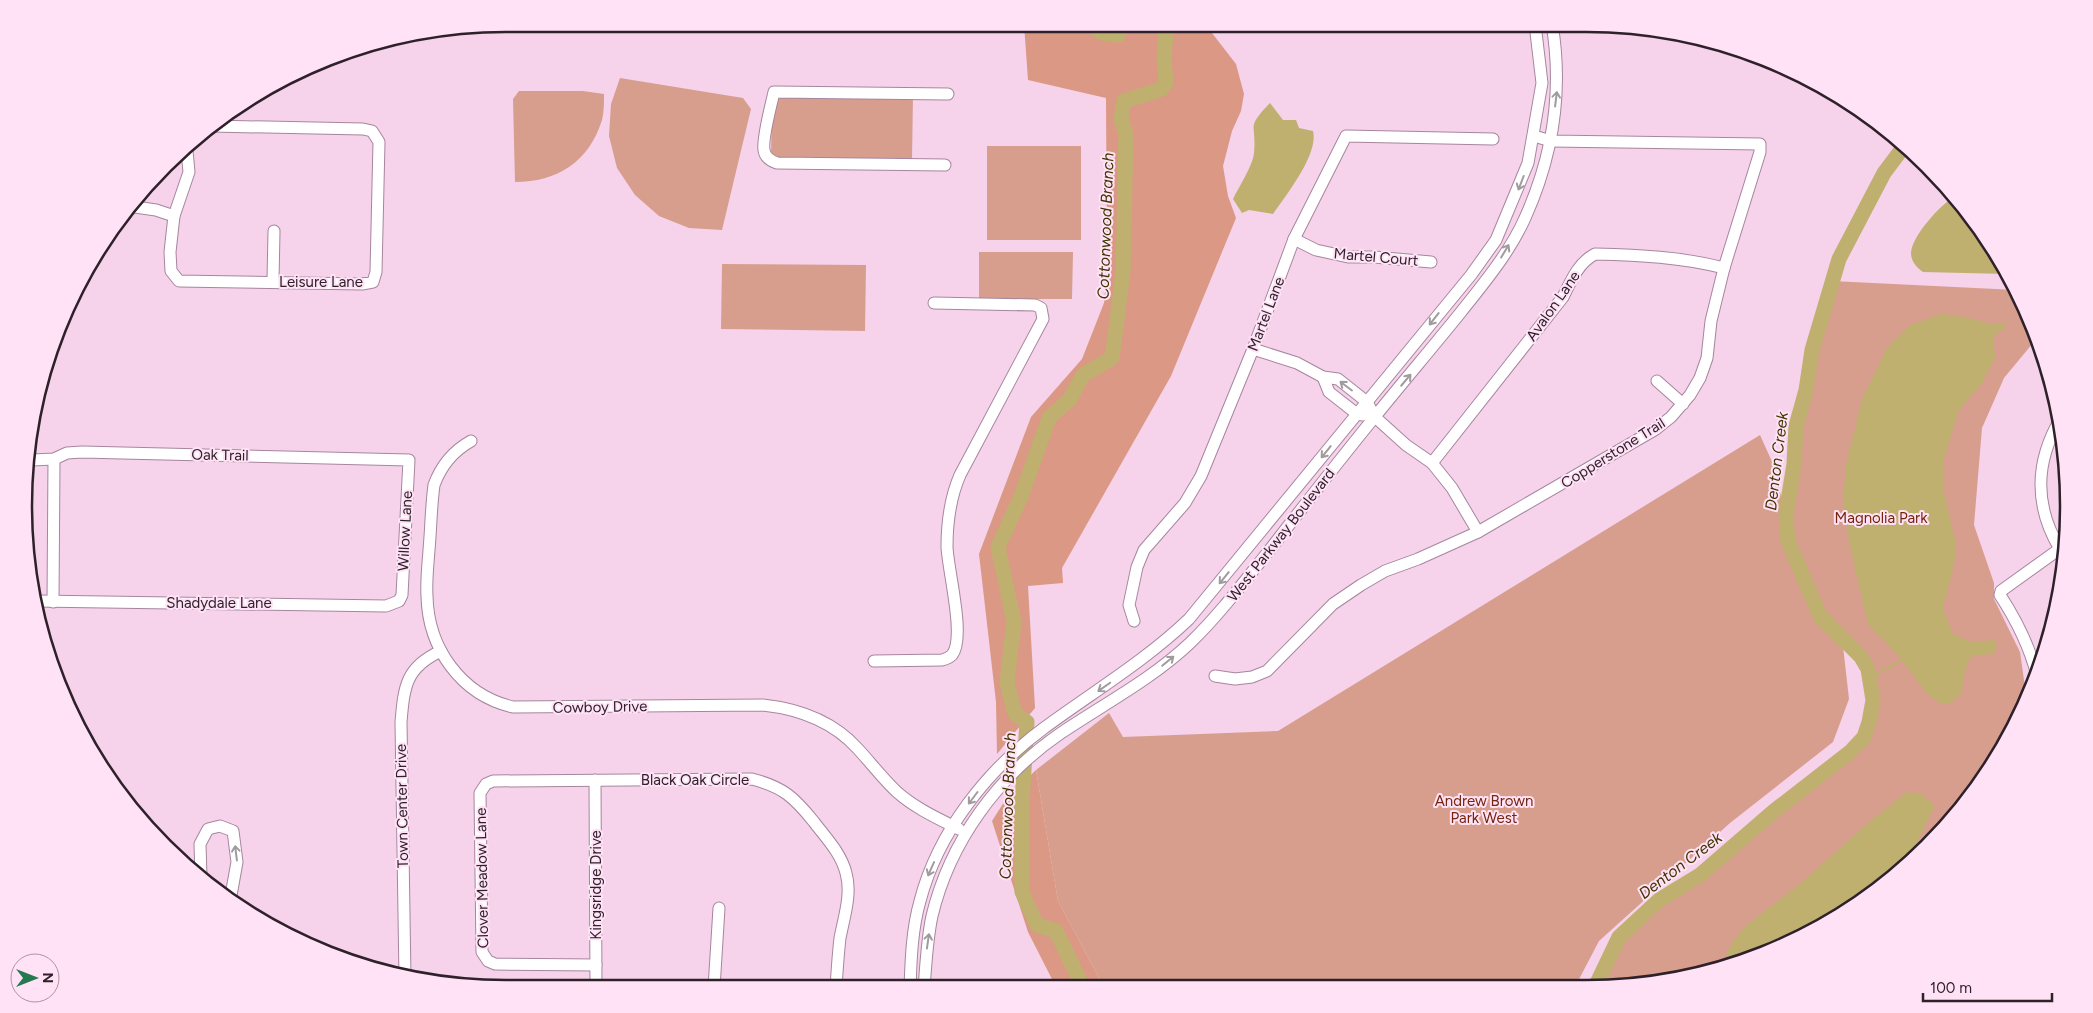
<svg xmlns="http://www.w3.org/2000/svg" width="2093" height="1013" font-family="Figtree,sans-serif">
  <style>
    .green { fill: #d79e8e }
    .forest { fill: #db9884 }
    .water { fill: #bfb06f }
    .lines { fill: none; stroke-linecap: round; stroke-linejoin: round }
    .stream { stroke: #bfb06f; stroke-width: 2.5 }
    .river { stroke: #bfb06f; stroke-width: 15 }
    .minor-casing { stroke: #a6869d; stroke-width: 13 }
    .minor { stroke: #fff; stroke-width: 11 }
    .oneway { stroke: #a19b9f }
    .labels { text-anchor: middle; stroke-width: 4; stroke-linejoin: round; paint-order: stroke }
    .street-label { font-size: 15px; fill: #2e212a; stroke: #ffe2f6 }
    .park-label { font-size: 15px; fill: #75250d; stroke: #ffe2f6 }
    .water-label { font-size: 16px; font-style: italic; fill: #3f3400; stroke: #ffe2f6 }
    .rim { fill: none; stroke: #2e212a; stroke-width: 2.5 }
  </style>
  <rect width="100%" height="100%" fill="#f6d2eb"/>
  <!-- green -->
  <g class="green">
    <path d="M 620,78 L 743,98 L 751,109 L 722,230 L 689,228 L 659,216 L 635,195 L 617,168 L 609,136 L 611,104 Z"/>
    <path d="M 519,91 L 583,91 L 604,94 C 604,102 604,112 602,120 C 589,162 557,182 515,182 L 513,99 Z"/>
    <path d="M 772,95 L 913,96 L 912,159 L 771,158 Z"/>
    <rect x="987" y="146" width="94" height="94"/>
    <path d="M 979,252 L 1073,252 L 1072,299 L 979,299 Z"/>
    <path d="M 722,264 L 866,265 L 865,331 L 721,329 Z"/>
    <path d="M 1832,281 L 2016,290 L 2033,322 L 2037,338 L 2004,378 L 1982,428 L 1974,525 L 1994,583 L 1994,599 L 2020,652 L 2027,701 L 1970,800 L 1881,889 L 1772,952 L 1650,985 L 1596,985 L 1619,937 L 1659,900 L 1700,875 L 1774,811 L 1850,752 L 1864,737 L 1869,722 L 1873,700 L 1868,669 L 1861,657 L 1835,631 L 1843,646 L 1849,699 L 1833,742 L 1730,823 L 1599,941 L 1576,985 L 1104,987 L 1058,901 L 1036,770 L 1109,713 L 1123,737 L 1278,731 L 1760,435 L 1774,466 L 1787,522 L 1786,513 L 1794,464 L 1796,426 L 1806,390 L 1812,350 Z"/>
  </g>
  <!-- forest -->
  <g class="forest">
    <path d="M 1024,24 L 1205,24 L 1236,64 L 1244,94 L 1241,111 L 1232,131 L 1223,166 L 1228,196 L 1236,218 L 1171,376 L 1062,568 L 1063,583 L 1028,586 L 1035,708 L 997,754 L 996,702 L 979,554 L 1031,417 L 1082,359 L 1104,303 L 1107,268 L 1106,98 L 1028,80 Z"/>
    <path d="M 1036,770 L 1058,901 L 1104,987 L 1056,987 L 1028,932 L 992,821 L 1006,799 Z"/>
  </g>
  <!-- water -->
  <g class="water">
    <path d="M 1270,103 L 1283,120 L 1296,120 L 1299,128 L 1313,131 C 1319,154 1286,195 1273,214 L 1249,210 L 1242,213 L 1233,199 C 1239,187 1253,165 1254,153 C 1257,123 1245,129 1270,103 Z"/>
    <path d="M 1954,197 L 1988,239 L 2007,274 L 1923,272 C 1916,267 1911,261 1911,253 C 1911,237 1941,204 1954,197 Z"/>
    <path d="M 1941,314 C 1961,315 1974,320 1993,324 C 1997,325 2000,323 2005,324 L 2005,328 L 1993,336 L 1995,358 L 1982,383 L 1959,410 L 1943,461 L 1943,487 L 1956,545 L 1954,565 L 1943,608 L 1953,634 L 1972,642 L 1995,640 L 1996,653 L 1971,657 L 1965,669 L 1961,694 L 1950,703 L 1940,703 L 1927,694 L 1899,656 L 1868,624 L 1849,542 L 1843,502 L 1846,465 L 1862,399 L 1887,348 L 1910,325 Z"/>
    <path d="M 1907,792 L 1921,794 L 1935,805 L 1908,862 L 1881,889 L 1772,952 L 1721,966 L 1732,943 L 1744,927 L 1801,883 L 1869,822 Z"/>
  </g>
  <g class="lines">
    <!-- stream -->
    <path class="stream" d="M 1870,677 L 1903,660"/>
    <!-- river -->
    <g class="river">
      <path d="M 1090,24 L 1102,33 L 1118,35 L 1122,24"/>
      <path d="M 1596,985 L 1619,937 L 1659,900 L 1700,875 L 1774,811 L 1850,752 L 1864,737 L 1869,722 L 1873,700 L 1868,669 L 1861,657 L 1820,616 L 1788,541 L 1786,513 L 1794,464 L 1796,426 L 1806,390 L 1812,350 L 1839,259 L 1884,173 L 1899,153 L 1906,147"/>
      <path d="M 1083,987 L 1056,931 L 1037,925 L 1022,892 L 1022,802 L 1027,722 L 1015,714 L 1007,683 L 1014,622 L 998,547 L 1021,497 L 1049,418 L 1070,399 L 1083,375 L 1112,358 L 1123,273 L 1126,134 L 1121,119 L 1124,101 L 1162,89 L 1166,82 L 1164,59 L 1166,34 L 1161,24"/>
    </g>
    <defs>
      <g id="minor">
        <path d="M 187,151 L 189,172 L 174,216 L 170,252 L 171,271 L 179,281 L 362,284 L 373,282 L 376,272 L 379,142 L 372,131 L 363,129 L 211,126"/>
        <path d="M 945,165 L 777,163 C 771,161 765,158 764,150 C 762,138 771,106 774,92 L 948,94"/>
        <path d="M 135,207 L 156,210 L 174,216"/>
        <path d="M 1294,239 L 1316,250 L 1348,257 L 1374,257 L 1431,262"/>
        <path d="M 273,281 L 274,231"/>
        <path d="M 63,317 L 64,316"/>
        <path d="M 1253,349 L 1297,363 L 1323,377 L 1338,379 L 1367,402 L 1375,417 L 1406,445 L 1432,463 L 1452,488 L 1478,532"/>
        <path d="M 1323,377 L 1329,392 L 1357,414 L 1363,415"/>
        <path d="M 1657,381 L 1683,404"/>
        <path d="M 471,441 C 453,451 441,466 434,485 C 431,507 431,528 429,550 C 428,565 426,580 427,596 C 428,648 461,695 513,707 L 763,705 C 800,709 833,721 858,749 C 871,763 883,779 897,792 C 915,808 937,818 959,829"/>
        <path d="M 32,460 L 54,459 L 67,453 L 82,452 L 409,460 L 402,595 L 399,601 L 386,606 L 37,601"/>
        <path d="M 1432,463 L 1563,297 C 1571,281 1578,263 1595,254 C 1638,255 1682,257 1724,268"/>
        <path d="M 2060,549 C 2034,506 2035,461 2061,418"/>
        <path d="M 53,602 L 54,459"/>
        <path d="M 1134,621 L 1129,605 L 1137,567 L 1144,550 L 1185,503 L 1201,476 L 1253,349 L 1294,239 L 1346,136 L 1493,139"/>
        <path d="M 874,661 L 942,660 C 946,659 949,658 952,655 C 966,638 948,571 947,547 C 947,523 950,498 960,475 L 1043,319 L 1041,308 L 1035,305 L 934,303"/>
        <path d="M 2037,675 C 2029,645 2017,621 2000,595 L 2001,591 L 2065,545"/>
        <path d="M 1215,676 L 1235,679 L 1252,677 L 1267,671 L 1333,604 L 1361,585 L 1385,571 L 1418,559 L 1478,532 L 1656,429 L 1671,417 L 1690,395 L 1700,378 L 1707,358 L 1711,321 L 1724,268 L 1760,152 L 1760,144 L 1551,141 L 1534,136"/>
        <path d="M 595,780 L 596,989"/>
        <path d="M 201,877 L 200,844 L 208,829 L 220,826 L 233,831 L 237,862 L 230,901"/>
        <path d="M 596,965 L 495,964 L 488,961 L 482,952 L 480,793 L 486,784 L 493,781 L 752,779 C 783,787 794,797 814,822 C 826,838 841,853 846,873 C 852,894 844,917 840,938 C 838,955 837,972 836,988"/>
        <path d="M 405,978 L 401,722 C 404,686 406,667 441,651"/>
        <path d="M 714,988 L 719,908"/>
        <path d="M 910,988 C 911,959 912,929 920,901 C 938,832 987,770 1044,728 C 1093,692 1145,661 1189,619 L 1471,275 L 1496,240 L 1528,163 L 1542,83 L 1535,24"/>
        <path d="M 924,988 C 926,964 927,939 932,916 C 950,841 998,776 1061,733 C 1104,704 1152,679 1190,643 C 1219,615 1243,583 1268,552 C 1303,507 1337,463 1373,419 C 1402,383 1432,348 1461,312 C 1484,283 1510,252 1525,218 C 1553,156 1563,90 1552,24"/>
      </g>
    </defs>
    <!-- minor casing -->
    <use href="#minor" class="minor-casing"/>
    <!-- minor -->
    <use href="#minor" class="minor"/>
  </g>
  <!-- one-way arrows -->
  <defs><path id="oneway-shaft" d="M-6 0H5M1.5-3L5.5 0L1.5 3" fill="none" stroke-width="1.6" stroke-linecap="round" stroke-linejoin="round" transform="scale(1.25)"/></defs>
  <g class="oneway">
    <use href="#oneway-shaft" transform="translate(1556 99) rotate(-83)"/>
    <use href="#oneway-shaft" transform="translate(1521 183) rotate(111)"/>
    <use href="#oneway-shaft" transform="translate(1505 251) rotate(-59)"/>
    <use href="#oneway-shaft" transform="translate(1434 319) rotate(128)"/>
    <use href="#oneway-shaft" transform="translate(1406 380) rotate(-50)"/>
    <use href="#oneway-shaft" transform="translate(1346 386) rotate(-143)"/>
    <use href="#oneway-shaft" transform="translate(1326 452) rotate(129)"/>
    <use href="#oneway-shaft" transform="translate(1224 578) rotate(129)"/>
    <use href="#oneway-shaft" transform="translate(1168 661) rotate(-39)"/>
    <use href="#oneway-shaft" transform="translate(1104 687) rotate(145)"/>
    <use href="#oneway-shaft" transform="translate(973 798) rotate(127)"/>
    <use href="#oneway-shaft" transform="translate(236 853) rotate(-97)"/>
    <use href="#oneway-shaft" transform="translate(931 869) rotate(114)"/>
    <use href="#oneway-shaft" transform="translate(928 941) rotate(-82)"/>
  </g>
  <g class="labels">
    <!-- street labels -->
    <g class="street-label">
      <text transform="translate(1376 257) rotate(5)" y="5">Martel Court</text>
      <text x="321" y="287">Leisure Lane</text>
      <text transform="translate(1553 306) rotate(-55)" y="5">Avalon Lane</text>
      <text transform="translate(1266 314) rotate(-69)" y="5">Martel Lane</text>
      <text transform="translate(1613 453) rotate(-32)" y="5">Copperstone Trail</text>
      <text transform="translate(220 455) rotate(1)" y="5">Oak Trail</text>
      <text transform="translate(405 531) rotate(-87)" y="5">Willow Lane</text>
      <text transform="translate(1281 535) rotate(-52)" y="5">West Parkway Boulevard</text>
      <text x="219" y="608">Shadydale Lane</text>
      <text transform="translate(600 707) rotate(-1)" y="5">Cowboy Drive</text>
      <text x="695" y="785">Black Oak Circle</text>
      <text transform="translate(402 806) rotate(-91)" y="5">Town Center Drive</text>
      <text transform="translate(482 878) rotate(-91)" y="5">Clover Meadow Lane</text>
      <text transform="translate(596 885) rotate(-90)" y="5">Kingsridge Drive</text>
    </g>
    <!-- park labels -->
    <g class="park-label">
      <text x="1881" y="523">Magnolia Park</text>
      <text x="1484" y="806">Andrew Brown<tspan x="1484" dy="17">Park West</tspan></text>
    </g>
    <!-- water labels -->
    <g class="water-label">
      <text transform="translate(1105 226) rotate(-88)" y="6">Cottonwood Branch</text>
      <text transform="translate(1776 461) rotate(-83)" y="6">Denton Creek</text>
      <text transform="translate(1007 806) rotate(-88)" y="6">Cottonwood Branch</text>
      <text transform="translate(1680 865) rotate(-37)" y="6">Denton Creek</text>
    </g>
  </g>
  <!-- crop -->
  <path d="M0 0H2093V1013H0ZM506 32H1586A474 474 0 0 1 2060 506V506A474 474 0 0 1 1586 980H506A474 474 0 0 1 32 506V506A474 474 0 0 1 506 32Z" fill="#ffe2f6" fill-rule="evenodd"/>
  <path class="rim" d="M506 32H1586A474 474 0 0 1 2060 506V506A474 474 0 0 1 1586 980H506A474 474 0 0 1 32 506V506A474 474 0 0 1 506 32Z"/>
  <!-- north arrow -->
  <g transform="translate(35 978) rotate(90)"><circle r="24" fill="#ffe2f6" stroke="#ab95a4"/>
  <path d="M0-4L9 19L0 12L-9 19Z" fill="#247a4e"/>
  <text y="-8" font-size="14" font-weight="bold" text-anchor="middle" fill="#2e212a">N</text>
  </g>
  <!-- scale -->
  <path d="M1923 993v8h129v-8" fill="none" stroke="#2e212a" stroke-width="2.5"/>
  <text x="1930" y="993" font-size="15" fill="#2e212a" stroke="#ffe2f6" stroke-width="4" paint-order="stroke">100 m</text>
</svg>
